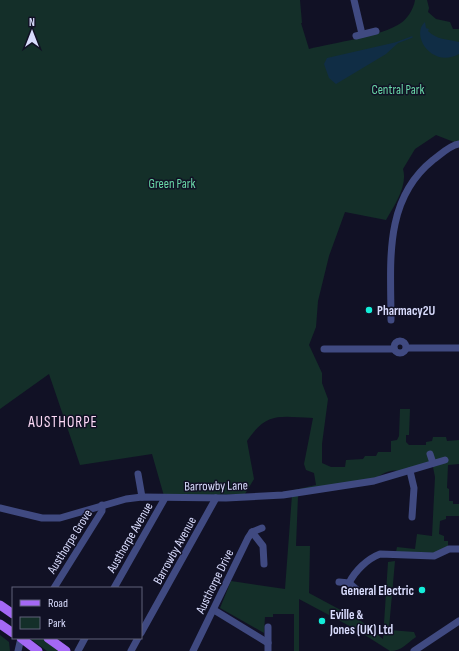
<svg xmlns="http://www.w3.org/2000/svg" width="459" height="651" font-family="'Sofia Sans Condensed',sans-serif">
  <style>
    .green { fill: #142f29 }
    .water { fill: #102d45 }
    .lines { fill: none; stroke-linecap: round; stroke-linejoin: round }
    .stream { stroke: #102d45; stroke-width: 1.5 }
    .minor { stroke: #404a81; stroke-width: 7 }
    .major { stroke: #a468f4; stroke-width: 9 }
    .poi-dot { fill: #13edd9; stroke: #111125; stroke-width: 1.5 }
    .labels { text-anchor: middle; stroke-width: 3; stroke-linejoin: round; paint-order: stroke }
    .park-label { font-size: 13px; fill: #69d7a7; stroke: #111125 }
    .poi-label { font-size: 13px; font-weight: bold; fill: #d8dbfc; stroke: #111125; text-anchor: start }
    .street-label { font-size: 13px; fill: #d8dbfc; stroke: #111125 }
    .quarter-label { font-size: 15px; letter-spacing: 1px; fill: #fcdaf6; stroke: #111125 }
  </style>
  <rect width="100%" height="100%" fill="#111125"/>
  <!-- green -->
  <g class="green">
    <path d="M 0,0 L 300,0 L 302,23 L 301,23 L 309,49 C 332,43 383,36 401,23 C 408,18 414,8 415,0 L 427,0 L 429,8 L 428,12 L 436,19 L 450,22 L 453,29 L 459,29 L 459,144 L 436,135 L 415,149 L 403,169 C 408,186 394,206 386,220 L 345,212 L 329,256 L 318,301 L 316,327 L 309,345 L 322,373 L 322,383 L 328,399 L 322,444 L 322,463 L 331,467 L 345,467 L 346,460 L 363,459 L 365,456 L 376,456 L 378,452 L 391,452 L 391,441 L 397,440 L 399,436 L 400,409 L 410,409 L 409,435 L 406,435 L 406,442 L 409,445 L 426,445 L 426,442 L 432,441 L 433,437 L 446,437 L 447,441 L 459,440 L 459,464 L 448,465 L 447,488 L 449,489 L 449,501 L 453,501 L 453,504 L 459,504 L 459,516 L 446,516 L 446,519 L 440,521 L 439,534 L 444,536 L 444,541 L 448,541 L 448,546 L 435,553 L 396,552 L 397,547 L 415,549 L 417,534 L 432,536 L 435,477 L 433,467 L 446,462 L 399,471 C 390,469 383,473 375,479 L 300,491 L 294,490 L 316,485 L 314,473 L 306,470 L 304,464 L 313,418 C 280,417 267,411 247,441 L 254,479 L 245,494 L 164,496 L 152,454 L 80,465 L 49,374 L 0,409 Z"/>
    <path d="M 292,495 L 298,496 L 296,546 L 310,546 L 309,593 L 361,621 L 383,639 L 388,562 L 395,561 L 389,628 L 390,630 L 414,632 L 416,637 C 407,643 402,651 390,651 L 357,630 L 299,599 L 299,651 L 294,651 L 294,614 L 273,614 L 273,617 L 265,617 L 264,633 L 220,608 L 231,581 L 285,589 Z"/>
    <path d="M 0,635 L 9,642 L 10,651 L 0,651 Z"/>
    <path d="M 29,638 L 43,638 L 61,651 L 47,651 Z"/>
  </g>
  <!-- water -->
  <g class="water">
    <path d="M 425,22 L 426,28 L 429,29 L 428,31 C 437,40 447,39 459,42 L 459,54 C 432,69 410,35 425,22 Z"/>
    <path d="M 397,42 L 398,43 L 386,54 L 336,84 L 329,78 L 324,64 L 327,58 Z"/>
  </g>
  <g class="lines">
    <!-- stream -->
    <path class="stream" d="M 396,43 L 412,37"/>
    <!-- minor -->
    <g class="minor">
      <path d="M 354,0 L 362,34"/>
      <path d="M 356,36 L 376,31"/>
      <path d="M 391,320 C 391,263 383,200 433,160 C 440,155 450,145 459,144"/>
      <circle cx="400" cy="347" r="6"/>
      <path d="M 407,348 L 459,348"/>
      <path d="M 324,349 L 394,349"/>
      <path d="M 430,454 L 433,463"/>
      <path d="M 410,471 L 414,488 L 412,517"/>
      <path d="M 138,474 L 142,497"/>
      <path d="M 0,508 L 42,518 L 60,518 L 126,499 L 142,497 L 226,498 L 283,495 L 374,481 L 445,460"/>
      <path d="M 252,532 L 263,546 L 264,564"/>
      <path d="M 339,582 L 349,583 C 355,571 367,559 380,554 L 434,556 L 449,549 L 459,549"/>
      <path d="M 349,583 L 357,590"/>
      <path d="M 54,588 L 102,511 L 102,505"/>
      <path d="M 114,588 L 165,498"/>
      <path d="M 214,610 L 268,643"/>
      <path d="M 268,627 L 268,651"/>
      <path d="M 141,633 L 216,498"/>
      <path d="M 18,651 L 21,638"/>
      <path d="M 78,651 L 85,638"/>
      <path d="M 131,651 L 138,638"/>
      <path d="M 193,651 L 248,538 L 252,532 L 262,528"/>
      <path d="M 414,651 L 459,621"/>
    </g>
    <!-- major -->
    <g class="major">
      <path d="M 0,605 L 13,614"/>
      <path d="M 0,624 L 13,633"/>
      <path d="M 21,638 L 38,651"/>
      <path d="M 48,638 L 66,651"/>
    </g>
  </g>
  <!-- markers -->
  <g class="poi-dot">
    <circle cx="369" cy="310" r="4"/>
    <circle cx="422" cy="590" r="4"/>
    <circle cx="322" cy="621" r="4"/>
  </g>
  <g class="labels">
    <!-- park labels -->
    <g class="park-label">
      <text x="398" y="94">Central Park</text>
      <text x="172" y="188">Green Park</text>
    </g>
    <!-- poi labels -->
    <g class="poi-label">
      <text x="377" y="315">Pharmacy2U</text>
      <text x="414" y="595" text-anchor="end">General Electric</text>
      <text x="330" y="619">Eville &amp;<tspan x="330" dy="15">Jones (UK) Ltd</tspan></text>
    </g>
    <!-- street labels -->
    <g class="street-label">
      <text transform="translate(216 485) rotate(-1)" y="5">Barrowby Lane</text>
      <text transform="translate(129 537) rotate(-60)" y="5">Austhorpe Avenue</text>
      <text transform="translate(69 541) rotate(-58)" y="5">Austhorpe Grove</text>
      <text transform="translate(174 550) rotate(-61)" y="5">Barrowby Avenue</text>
      <text transform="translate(214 581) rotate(-64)" y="5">Austhorpe Drive</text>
    </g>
    <!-- quarter labels -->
    <g class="quarter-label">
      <text x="63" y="427">AUSTHORPE</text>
    </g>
  </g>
  <!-- legend -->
  <rect x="12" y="587" width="130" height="52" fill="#111125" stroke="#61627b"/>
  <rect x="20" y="600" width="20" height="6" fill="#a468f4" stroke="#61627b"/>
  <text x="48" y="607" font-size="12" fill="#d8dbfc">Road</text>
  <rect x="20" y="617" width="20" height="12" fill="#142f29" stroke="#61627b"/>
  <text x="48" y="627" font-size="12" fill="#d8dbfc">Park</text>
  <!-- north arrow -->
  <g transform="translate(32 32)" stroke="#111125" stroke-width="3" paint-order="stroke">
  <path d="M0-3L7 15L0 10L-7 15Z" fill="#d8dbfc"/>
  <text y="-6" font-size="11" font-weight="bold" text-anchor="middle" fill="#d8dbfc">N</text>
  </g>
</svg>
